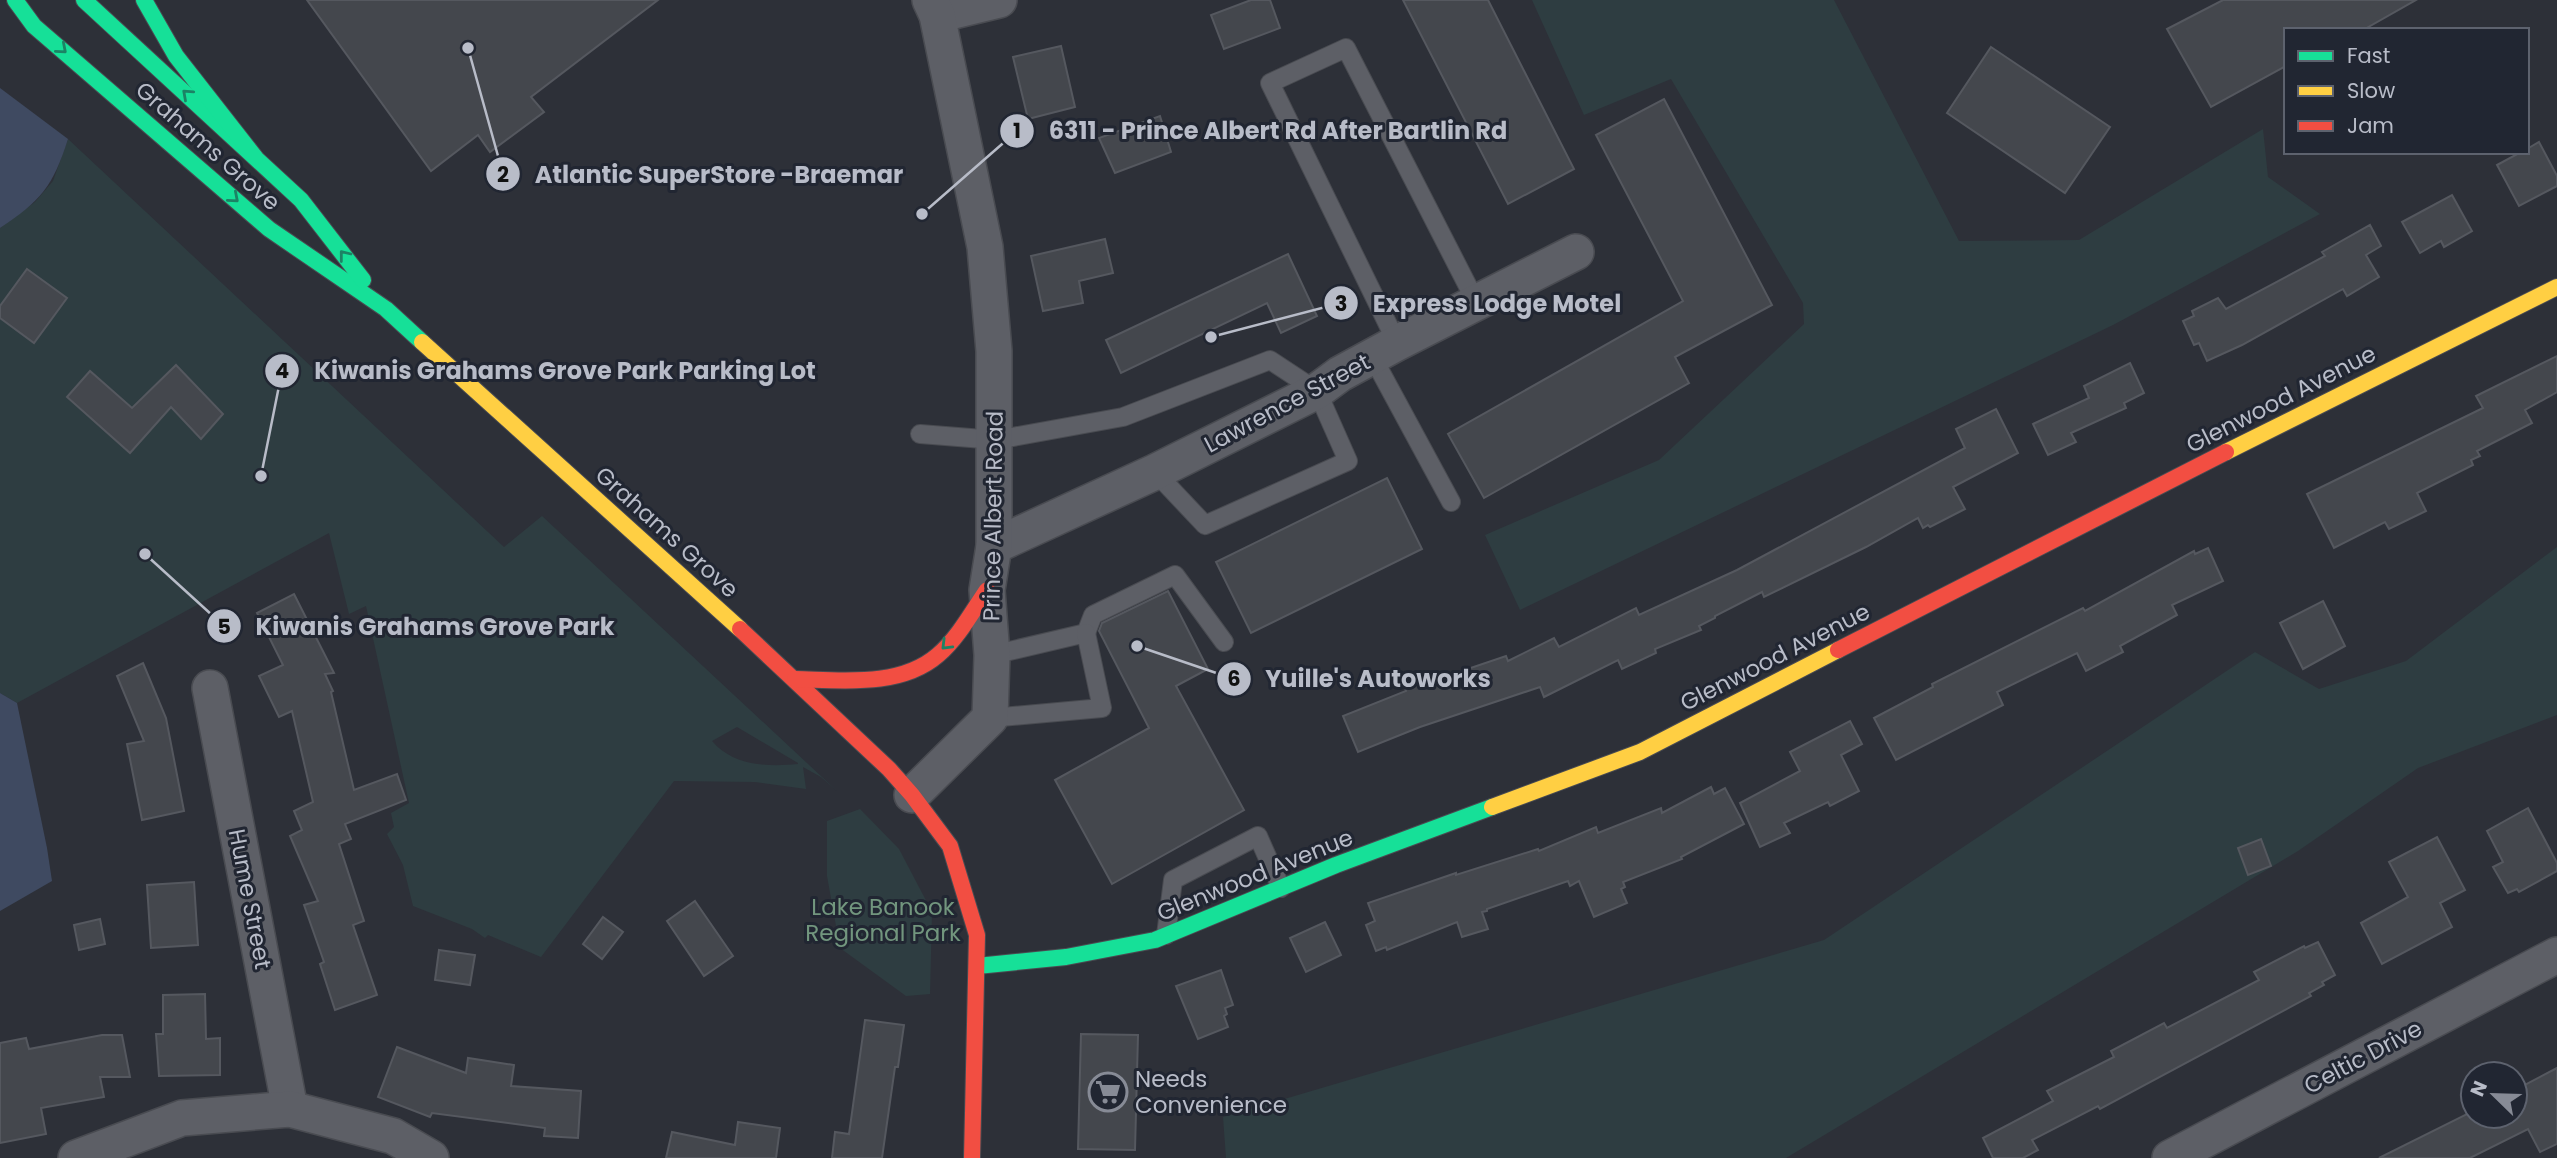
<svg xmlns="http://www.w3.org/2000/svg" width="2557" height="1158" font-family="Poppins,sans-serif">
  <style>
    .green { fill: #2e3d41; fill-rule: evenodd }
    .water { fill: #3f4a61 }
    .building { fill: #44474d; stroke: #55585f; stroke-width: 2 }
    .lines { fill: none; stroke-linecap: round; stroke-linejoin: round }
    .lane-casing { stroke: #494b51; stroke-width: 20 }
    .street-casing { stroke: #494b51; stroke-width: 38 }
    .fast-casing { stroke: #494b51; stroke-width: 18 }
    .slow-casing { stroke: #494b51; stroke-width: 18 }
    .jam-casing { stroke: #494b51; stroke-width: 18 }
    .lane { stroke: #5d5f66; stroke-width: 18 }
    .street { stroke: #5d5f66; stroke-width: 35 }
    .fast { stroke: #16e098; stroke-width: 16 }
    .slow { stroke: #ffcf43; stroke-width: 16 }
    .jam { stroke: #f24e42; stroke-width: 16 }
    .oneway { stroke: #1c8365 }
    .labels { text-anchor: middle; stroke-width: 6; stroke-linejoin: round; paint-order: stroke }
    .street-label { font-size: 23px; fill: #b8bcc8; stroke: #212632 }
    .park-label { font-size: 23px; fill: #72967e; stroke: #212632 }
    .poi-label { font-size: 23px; fill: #b8bcc8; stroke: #212632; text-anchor: start }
    .leader { fill: none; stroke: #b8bcc8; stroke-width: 2.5 }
    .callout-dot { fill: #b8bcc8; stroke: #212632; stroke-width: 2.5 }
    .mark-label { font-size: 21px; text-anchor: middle; font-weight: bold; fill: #111 }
    .callout-label { font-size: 24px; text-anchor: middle; font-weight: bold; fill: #b8bcc8; stroke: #212632; stroke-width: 6; stroke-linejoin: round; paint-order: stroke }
  </style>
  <rect width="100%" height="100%" fill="#2d3038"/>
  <!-- green -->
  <g class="green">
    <path d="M 1532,0 L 1834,0 L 1959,241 L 2079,240 L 2263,129 L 2268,177 L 2320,214 L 2113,325 L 1520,610 L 1485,535 L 1659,460 L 1804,324 L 1803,303 L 1671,79 L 1584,115 Z"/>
    <path d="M 68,139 L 504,547 L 542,516 L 837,791 L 821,777 L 803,767 L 806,789 L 755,782 L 674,781 L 541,957 L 488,935 L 485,938 L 472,929 L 413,906 L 403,865 L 387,834 L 394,827 L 391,813 L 409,803 L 366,606 L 349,614 L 329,533 L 17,703 L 0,693 L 0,228 L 35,202 L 53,181 ZM 737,727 L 798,763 L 798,764 C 768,767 733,766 712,741 Z"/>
    <path d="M 2557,547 L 2557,715 L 2418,768 L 2298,851 L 1786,1158 L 1226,1158 L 1223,1117 L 1824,940 L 2255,652 L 2319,689 L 2406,661 Z"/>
    <path d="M 860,809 L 899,849 L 932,912 L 930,994 L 906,996 L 840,948 L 827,876 L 827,821 Z"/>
  </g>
  <!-- water -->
  <g class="water">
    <path d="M 0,88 L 68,139 C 53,186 41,201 0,228 Z"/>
    <path d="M 0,693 L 17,703 L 47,848 L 52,881 L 0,911 Z"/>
  </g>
  <!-- building -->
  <g class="building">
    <path d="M 307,0 L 658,0 L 531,97 L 544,112 L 490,152 L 478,135 L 431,171 Z"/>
    <path d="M 1251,0 L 1270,0 L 1280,28 L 1224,49 L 1211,15 Z"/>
    <path d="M 1403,0 L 1488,0 L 1574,169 L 1508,204 Z"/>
    <path d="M 2223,0 L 2416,0 L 2363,30 L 2286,30 L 2286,66 L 2211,107 L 2167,29 Z"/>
    <path d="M 1061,46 L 1075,107 L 1028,119 L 1013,57 Z"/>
    <path d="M 1991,47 L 2110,127 L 2065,193 L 1947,113 Z"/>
    <path d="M 1664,99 L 1772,305 L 1675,357 L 1689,383 L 1484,498 L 1448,434 L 1683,301 L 1596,135 Z"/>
    <path d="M 1160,116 L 1171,152 L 1115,173 L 1099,138 Z"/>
    <path d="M 2539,142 L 2557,176 L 2557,186 L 2519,206 L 2497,165 L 2521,152 L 2527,152 L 2527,149 Z"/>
    <path d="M 2452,195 L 2472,231 L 2444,247 L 2441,241 L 2420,253 L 2402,222 Z"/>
    <path d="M 2370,225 L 2381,246 L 2366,255 L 2379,277 L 2347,296 L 2343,289 L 2242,345 L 2207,361 L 2199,343 L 2194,345 L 2183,321 L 2194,316 L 2192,311 L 2218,298 L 2226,309 L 2325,256 L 2322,252 Z"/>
    <path d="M 1105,239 L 1113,273 L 1079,281 L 1083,303 L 1043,311 L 1031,256 Z"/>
    <path d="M 1288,254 L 1317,316 L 1281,333 L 1267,303 L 1121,373 L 1106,340 Z"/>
    <path d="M 27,269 L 67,298 L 34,343 L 0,318 L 0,306 Z"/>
    <path d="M 2557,356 L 2557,392 L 2525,410 L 2532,423 L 2477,451 L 2480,456 L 2471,460 L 2473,465 L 2417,493 L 2426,511 L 2389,529 L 2385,522 L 2334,548 L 2307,494 L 2483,408 L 2476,396 Z"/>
    <path d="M 2130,363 L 2144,393 L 2124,403 L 2126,408 L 2071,433 L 2076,442 L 2048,455 L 2033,424 L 2089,398 L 2084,386 Z"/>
    <path d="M 176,365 L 223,414 L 201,439 L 171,407 L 130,453 L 67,397 L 90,371 L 132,408 Z"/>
    <path d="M 1996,409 L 2018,453 L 1953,487 L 1965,509 L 1930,527 L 1928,525 L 1923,528 L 1918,518 L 1866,547 L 1764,597 L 1762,592 L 1715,616 L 1715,618 L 1699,626 L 1701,630 L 1655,649 L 1656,653 L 1622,669 L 1618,660 L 1544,697 L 1540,687 L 1420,727 L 1358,752 L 1343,716 L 1406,691 L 1405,687 L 1445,672 L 1447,676 L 1506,656 L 1508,661 L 1554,638 L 1559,647 L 1636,608 L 1639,615 L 1737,570 L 1965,448 L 1956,429 Z"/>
    <path d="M 1387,478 L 1422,549 L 1251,633 L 1216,562 Z"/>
    <path d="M 2208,548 L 2223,581 L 2172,605 L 2177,615 L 2120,646 L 2123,652 L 2086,671 L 2077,653 L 1997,692 L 2003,705 L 1896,760 L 1874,718 L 1933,687 L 1932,684 L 2083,608 L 2085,611 L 2194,551 L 2195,554 Z"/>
    <path d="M 1168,591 L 1208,669 L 1176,686 L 1244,810 L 1112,884 L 1055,780 L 1149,728 L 1099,631 L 1102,623 Z"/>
    <path d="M 294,594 L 334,673 L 325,674 L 333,691 L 331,692 L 354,790 L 397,774 L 406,800 L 345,824 L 351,839 L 339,844 L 364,921 L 353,925 L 377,995 L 335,1010 L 320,964 L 324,962 L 304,905 L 318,901 L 290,836 L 302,830 L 294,811 L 313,802 L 292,711 L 279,717 L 259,676 L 283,665 L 257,613 Z"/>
    <path d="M 2323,601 L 2345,646 L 2303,669 L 2280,623 Z"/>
    <path d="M 143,663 L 166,718 L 184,811 L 142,820 L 127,744 L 144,741 L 117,676 Z"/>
    <path d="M 1850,721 L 1862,744 L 1841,755 L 1859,791 L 1830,806 L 1828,802 L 1784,823 L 1790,833 L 1760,847 L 1740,803 L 1800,771 L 1790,752 Z"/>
    <path d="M 1711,787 L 1714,794 L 1725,788 L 1744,824 L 1681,857 L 1682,859 L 1623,882 L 1625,887 L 1621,889 L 1627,903 L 1594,917 L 1579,881 L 1570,886 L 1568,881 L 1487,909 L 1487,911 L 1482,912 L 1488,929 L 1462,937 L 1457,922 L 1387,950 L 1386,947 L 1376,951 L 1366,925 L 1375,921 L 1368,903 L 1456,873 L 1456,875 L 1538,849 L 1539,851 L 1596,827 L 1598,833 L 1661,808 L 1662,813 Z"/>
    <path d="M 2528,808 L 2557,863 L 2557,871 L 2519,892 L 2517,889 L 2508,893 L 2493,867 L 2503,862 L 2487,831 Z"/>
    <path d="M 2437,837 L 2465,890 L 2440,903 L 2452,927 L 2382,964 L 2361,923 L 2408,897 L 2389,862 Z"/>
    <path d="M 2261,839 L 2271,866 L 2248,875 L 2238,848 Z"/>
    <path d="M 194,882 L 198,945 L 151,948 L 147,885 Z"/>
    <path d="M 695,901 L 733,956 L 704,976 L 667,921 Z"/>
    <path d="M 603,917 L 623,932 L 602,959 L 583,944 Z"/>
    <path d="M 100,919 L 105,944 L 79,950 L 74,925 Z"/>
    <path d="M 1325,922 L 1341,955 L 1306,972 L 1290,938 Z"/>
    <path d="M 2318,942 L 2335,975 L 2322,982 L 2324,985 L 2309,993 L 2311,996 L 2100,1109 L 2098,1106 L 2032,1140 L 2038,1150 L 2023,1158 L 1993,1158 L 1983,1138 L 2053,1101 L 2047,1091 L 2114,1057 L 2111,1051 L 2164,1023 L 2167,1028 L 2259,980 L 2254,972 L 2304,946 L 2305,948 Z"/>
    <path d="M 439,950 L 475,955 L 470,985 L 435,980 Z"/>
    <path d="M 1221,970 L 1233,1005 L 1225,1008 L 1227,1014 L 1224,1016 L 1228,1027 L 1198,1039 L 1176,986 Z"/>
    <path d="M 205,994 L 206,1039 L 220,1038 L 220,1075 L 159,1076 L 156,1034 L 163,1034 L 163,995 Z"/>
    <path d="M 865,1020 L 904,1025 L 898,1067 L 895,1067 L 882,1158 L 832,1158 L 835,1132 L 849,1134 Z"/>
    <path d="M 1081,1034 L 1138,1035 L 1135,1150 L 1078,1149 Z"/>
    <path d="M 102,1035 L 122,1035 L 130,1077 L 100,1077 L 104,1097 L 41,1108 L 46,1134 L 0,1143 L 0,1043 L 26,1038 L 29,1049 Z"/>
    <path d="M 397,1047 L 466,1073 L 468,1058 L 514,1065 L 511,1086 L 581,1091 L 578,1138 L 544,1136 L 545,1128 L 432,1113 L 430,1117 L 378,1097 Z"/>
    <path d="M 2557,1068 L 2557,1144 L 2540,1152 L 2528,1129 L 2470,1158 L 2379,1158 L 2473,1111 L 2473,1116 L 2515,1116 L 2515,1090 Z"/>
    <path d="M 738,1122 L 780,1128 L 776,1158 L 666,1158 L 672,1132 L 735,1145 Z"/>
  </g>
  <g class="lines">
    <defs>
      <g id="lane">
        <path d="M 1397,343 L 1270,83 L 1346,48 L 1476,302"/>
        <path d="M 1372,356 L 1451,502"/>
        <path d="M 920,434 L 996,440 L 1123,417 L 1270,360 L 1317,391 L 1348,461 L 1205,525 L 1155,472"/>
        <path d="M 992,655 L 1086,633 L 1093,615 L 1175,575 L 1224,642"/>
        <path d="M 990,718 L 1102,708 L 1086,633"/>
        <path d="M 1166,935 L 1173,880 L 1258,836 L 1281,888"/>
      </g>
      <g id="street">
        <path d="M 937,15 L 999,0"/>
        <path d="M 994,546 L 1155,472 L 1317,391 L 1340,374 L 1397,343 L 1576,252"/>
        <path d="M 210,688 L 290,1109"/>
        <path d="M 912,795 L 990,718 L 992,655 L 987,590 L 994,546 L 994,351 L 985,247 L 937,15 L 930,0"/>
        <path d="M 76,1158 L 182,1118 L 290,1109 L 393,1136 L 431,1158"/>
        <path d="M 2170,1158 L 2557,955"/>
      </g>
      <g id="fast">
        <path d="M 15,0 L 34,26 L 269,229 L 386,309 L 422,342"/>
        <path d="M 84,0 L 301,200 L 363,280"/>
        <path d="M 144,0 L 176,56 L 255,157"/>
        <path d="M 977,966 L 1066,957 L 1155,940 L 1336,865 L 1492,807"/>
      </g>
      <g id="slow">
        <path d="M 422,342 L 740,629"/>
        <path d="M 2226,452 L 2557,287"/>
        <path d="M 1492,807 L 1640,752 L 1838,650"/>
      </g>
      <g id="jam">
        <path d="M 740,629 L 889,769 L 912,795 L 950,846 L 977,935 L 972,1158"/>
        <path d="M 1838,650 L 2226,452"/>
        <path d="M 795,679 C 841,680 900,688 938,655 C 958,638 972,612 987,590"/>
      </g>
    </defs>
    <!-- lane casing -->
    <use href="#lane" class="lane-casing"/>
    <!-- street casing -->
    <use href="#street" class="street-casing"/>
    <!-- fast casing -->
    <use href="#fast" class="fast-casing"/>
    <!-- slow casing -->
    <use href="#slow" class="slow-casing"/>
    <!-- jam casing -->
    <use href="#jam" class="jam-casing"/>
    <!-- lane -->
    <use href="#lane" class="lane"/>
    <!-- street -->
    <use href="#street" class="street"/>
    <!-- fast -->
    <use href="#fast" class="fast"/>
    <!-- slow -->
    <use href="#slow" class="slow"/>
    <!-- jam -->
    <use href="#jam" class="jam"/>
  </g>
  <!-- one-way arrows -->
  <defs><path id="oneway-chevron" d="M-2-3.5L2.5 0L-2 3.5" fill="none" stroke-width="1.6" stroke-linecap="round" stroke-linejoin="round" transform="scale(1.75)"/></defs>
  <g class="oneway">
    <use href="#oneway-chevron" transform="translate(62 49) rotate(41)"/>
    <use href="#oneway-chevron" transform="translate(187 94) rotate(-138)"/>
    <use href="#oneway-chevron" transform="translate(234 198) rotate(41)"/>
    <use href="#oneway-chevron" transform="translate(344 255) rotate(-128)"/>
    <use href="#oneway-chevron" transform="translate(946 645) rotate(135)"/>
  </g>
  <!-- icons -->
  <defs>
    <symbol id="supermarket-ring" viewBox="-11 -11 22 22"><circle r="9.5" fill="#212632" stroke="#878b96" stroke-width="1.5"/><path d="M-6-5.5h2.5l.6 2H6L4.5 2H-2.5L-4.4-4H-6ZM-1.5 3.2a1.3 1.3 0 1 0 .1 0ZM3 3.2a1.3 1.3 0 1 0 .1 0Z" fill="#878b96"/></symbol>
  </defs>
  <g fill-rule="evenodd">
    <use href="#supermarket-ring" x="1086" y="1070" width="44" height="44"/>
  </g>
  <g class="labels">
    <!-- street labels -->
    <g class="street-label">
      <text transform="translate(208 146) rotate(41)" y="8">Grahams Grove</text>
      <text transform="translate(2281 399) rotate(-27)" y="8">Glenwood Avenue</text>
      <text transform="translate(1287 403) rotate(-28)" y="8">Lawrence Street</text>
      <text transform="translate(993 516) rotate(-89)" y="8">Prince Albert Road</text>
      <text transform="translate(667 532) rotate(42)" y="8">Grahams Grove</text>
      <text transform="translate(1775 657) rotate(-27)" y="8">Glenwood Avenue</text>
      <text transform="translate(1255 875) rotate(-22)" y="8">Glenwood Avenue</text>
      <text transform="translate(250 899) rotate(79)" y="8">Hume Street</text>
      <text transform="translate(2363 1057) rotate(-28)" y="8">Celtic Drive</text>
    </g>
    <!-- park labels -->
    <g class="park-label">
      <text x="883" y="915">Lake Banook<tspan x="883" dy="26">Regional Park</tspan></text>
    </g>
    <!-- poi labels -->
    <g class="poi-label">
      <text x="1135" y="1087">Needs<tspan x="1135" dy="26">Convenience</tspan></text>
    </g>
  </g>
  <!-- callouts -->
  <path class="leader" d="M922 214L1017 131M468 48L503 174M1211 337L1341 303M261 476L282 371M145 554L224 626M1137 646L1234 679"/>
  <g class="callout-dot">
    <circle cx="922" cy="214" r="7"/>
    <circle cx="468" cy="48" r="7"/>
    <circle cx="1211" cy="337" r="7"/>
    <circle cx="261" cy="476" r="7"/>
    <circle cx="145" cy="554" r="7"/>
    <circle cx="1137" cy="646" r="7"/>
    <circle cx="1017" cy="131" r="18"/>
    <circle cx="503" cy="174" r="18"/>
    <circle cx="1341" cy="303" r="18"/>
    <circle cx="282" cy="371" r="18"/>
    <circle cx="224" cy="626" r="18"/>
    <circle cx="1234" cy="679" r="18"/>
  </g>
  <g class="mark-label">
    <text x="1017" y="138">1</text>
    <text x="503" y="182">2</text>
    <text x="1341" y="311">3</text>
    <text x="282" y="378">4</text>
    <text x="224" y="634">5</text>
    <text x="1234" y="686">6</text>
  </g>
  <g class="callout-label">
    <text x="1278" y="139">6311 - Prince Albert Rd After Bartlin Rd</text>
    <text x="719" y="183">Atlantic SuperStore -Braemar</text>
    <text x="1497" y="312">Express Lodge Motel</text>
    <text x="565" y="379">Kiwanis Grahams Grove Park Parking Lot</text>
    <text x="435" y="635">Kiwanis Grahams Grove Park</text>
    <text x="1378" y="687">Yuille's Autoworks</text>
  </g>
  <!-- legend -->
  <rect x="2284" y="28" width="245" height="126" fill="#212632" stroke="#5d626e" stroke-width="2"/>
  <rect x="2298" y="51" width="35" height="10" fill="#16e098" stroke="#5d626e" stroke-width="2"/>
  <text x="2347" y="63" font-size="21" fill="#b8bcc8">Fast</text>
  <rect x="2298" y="86" width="35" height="10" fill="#ffcf43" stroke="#5d626e" stroke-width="2"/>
  <text x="2347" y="98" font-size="21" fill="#b8bcc8">Slow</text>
  <rect x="2298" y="121" width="35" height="10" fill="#f24e42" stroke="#5d626e" stroke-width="2"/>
  <text x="2347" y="133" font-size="21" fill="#b8bcc8">Jam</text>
  <!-- north arrow -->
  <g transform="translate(2494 1095) rotate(293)"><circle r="33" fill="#212632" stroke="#5d626e" stroke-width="2"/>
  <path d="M0-5L12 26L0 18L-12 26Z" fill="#878b96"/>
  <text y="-10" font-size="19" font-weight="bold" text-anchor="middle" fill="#b8bcc8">N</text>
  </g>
</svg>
